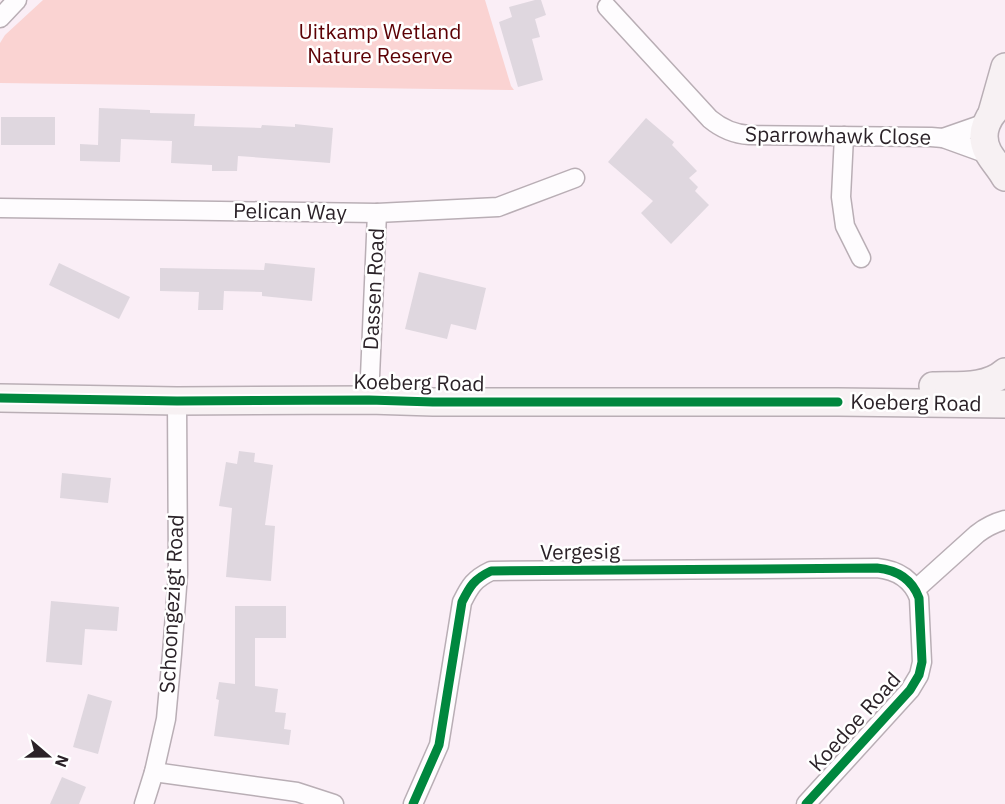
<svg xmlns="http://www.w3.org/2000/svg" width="1005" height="804" font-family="'IBM Plex Sans',sans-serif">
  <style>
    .green { fill: #fad3d2 }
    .building { fill: #dfd7df }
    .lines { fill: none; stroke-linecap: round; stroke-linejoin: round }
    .street-casing { stroke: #b9aeb5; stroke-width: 21 }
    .secondary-casing { stroke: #b9aeb5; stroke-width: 30 }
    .street { stroke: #fefcfe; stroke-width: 18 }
    .secondary { stroke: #f7f1f3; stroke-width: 27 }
    .cycleway-casing { stroke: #fff; stroke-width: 13 }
    .cycleway { stroke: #00873e; stroke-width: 9 }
    .labels { text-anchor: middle; stroke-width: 5; stroke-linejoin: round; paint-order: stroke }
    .park-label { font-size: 21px; fill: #5c0004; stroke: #fff }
    .street-label { font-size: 21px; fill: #2b2228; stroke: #fff }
  </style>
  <rect width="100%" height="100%" fill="#faeef6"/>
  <!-- green -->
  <path class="green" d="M 43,0 L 485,0 L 511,86 L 514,90 L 0,83 L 0,43 L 5,35 Z"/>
  <!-- building -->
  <g class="building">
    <path d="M 535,0 L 541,0 L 546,15 L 535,19 L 540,37 L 532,39 L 543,80 L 518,87 L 499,22 L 512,17 L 509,7 Z"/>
    <path d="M 99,108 L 150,110 L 150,113 L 195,114 L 194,126 L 261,128 L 262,125 L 295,127 L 295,124 L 333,128 L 330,163 L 238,156 L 237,171 L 212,171 L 212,165 L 171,163 L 172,141 L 121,139 L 120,162 L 80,161 L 80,144 L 98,145 Z"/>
    <rect x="1" y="117" width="54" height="28"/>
    <path d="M 646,118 L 674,142 L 672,145 L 697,171 L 689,178 L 698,187 L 695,191 L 709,205 L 671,244 L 641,213 L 653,201 L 608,162 Z"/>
    <path d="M 59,263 L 130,297 L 119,319 L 49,285 Z"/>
    <path d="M 265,263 L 315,268 L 312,301 L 262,296 L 262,292 L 224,291 L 223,310 L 198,310 L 199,292 L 160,291 L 160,268 L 264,270 Z"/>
    <path d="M 419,272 L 486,288 L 476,330 L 451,324 L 447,339 L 405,329 Z"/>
    <path d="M 239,451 L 255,453 L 254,462 L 273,465 L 265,525 L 275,526 L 271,581 L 226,577 L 232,508 L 219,506 L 226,462 L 237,464 Z"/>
    <path d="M 62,473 L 111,478 L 108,503 L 60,498 Z"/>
    <path d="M 51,601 L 119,607 L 117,631 L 85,629 L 82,665 L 46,662 Z"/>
    <path d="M 235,606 L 286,606 L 286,638 L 255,638 L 255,686 L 278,689 L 275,712 L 286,713 L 284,729 L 291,730 L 289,745 L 214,736 L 219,700 L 216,699 L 219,682 L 235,684 Z"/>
    <path d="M 88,694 L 112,701 L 98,754 L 73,747 Z"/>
    <path d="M 62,777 L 86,787 L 79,804 L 50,804 Z"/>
  </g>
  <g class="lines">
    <defs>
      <g id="street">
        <path d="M 607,7 L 710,119 C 722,129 734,134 749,135 L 931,137 L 943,138 L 990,155"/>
        <path d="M 0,18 L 17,0"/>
        <path d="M 844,136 L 841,197 L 845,226 L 861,258"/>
        <path d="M 943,138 L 986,123"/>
        <path d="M 0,208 L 377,213 L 498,207 L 575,178"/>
        <path d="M 369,400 L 377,213"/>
        <path d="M 916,589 L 977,534 C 986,527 994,523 1005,520"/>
        <path d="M 154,772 L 297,792 L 334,804"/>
        <path d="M 144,804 L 154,772 L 166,719 L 172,654 L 178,574 L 177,401"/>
        <path d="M 413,804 L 439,745 L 462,602 C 470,586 474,579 491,571 L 877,568 C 897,570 912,579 919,598 L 922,662 L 919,675 L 910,690 L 806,804"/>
      </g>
      <g id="secondary">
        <path d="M 1005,102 C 988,113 978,133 988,152 C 993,161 1000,168 1005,177"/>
        <path d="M 992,113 L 1005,67"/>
        <path d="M 933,386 C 956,385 986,389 1005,372"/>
        <path d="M 0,398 L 177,401 L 369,400 L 433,402 L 838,402 L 1005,404"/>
      </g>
    </defs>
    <!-- street casing -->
    <use href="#street" class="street-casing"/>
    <!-- secondary casing -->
    <use href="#secondary" class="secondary-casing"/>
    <!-- street -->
    <use href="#street" class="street"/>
    <!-- secondary -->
    <use href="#secondary" class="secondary"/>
    <defs>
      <g id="cycleway">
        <path d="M 0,398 L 177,401 L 369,400 L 433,402 L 838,402"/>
        <path d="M 413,804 L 439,745 L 462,602 C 470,586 474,579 491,571 L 877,568 C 897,570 912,579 919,598 L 922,662 L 919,675 L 910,690 L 806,804"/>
      </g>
    </defs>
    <!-- cycleway casing -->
    <use href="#cycleway" class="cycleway-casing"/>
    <!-- cycleway -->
    <use href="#cycleway" class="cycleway"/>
  </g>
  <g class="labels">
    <!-- park labels -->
    <g class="park-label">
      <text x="380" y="39">Uitkamp Wetland<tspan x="380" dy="24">Nature Reserve</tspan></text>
    </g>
    <!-- street labels -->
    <g class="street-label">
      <text transform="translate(838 136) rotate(1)" y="7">Sparrowhawk Close</text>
      <text transform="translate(290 212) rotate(1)" y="7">Pelican Way</text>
      <text transform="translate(374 289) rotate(-87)" y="7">Dassen Road</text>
      <text transform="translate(419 383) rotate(1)" y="7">Koeberg Road</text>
      <text transform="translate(916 403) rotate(1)" y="7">Koeberg Road</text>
      <text transform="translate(580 552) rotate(-1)" y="7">Vergesig</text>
      <text transform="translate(172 604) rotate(-87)" y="7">Schoongezigt Road</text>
      <text transform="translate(855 722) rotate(-48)" y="7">Koedoe Road</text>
    </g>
  </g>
  <!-- north arrow -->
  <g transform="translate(48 756) rotate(110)" stroke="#ffffff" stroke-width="4.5" paint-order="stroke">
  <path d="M0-4.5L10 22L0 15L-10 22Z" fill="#2b2228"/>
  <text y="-9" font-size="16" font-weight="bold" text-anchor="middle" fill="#2b2228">N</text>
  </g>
</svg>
